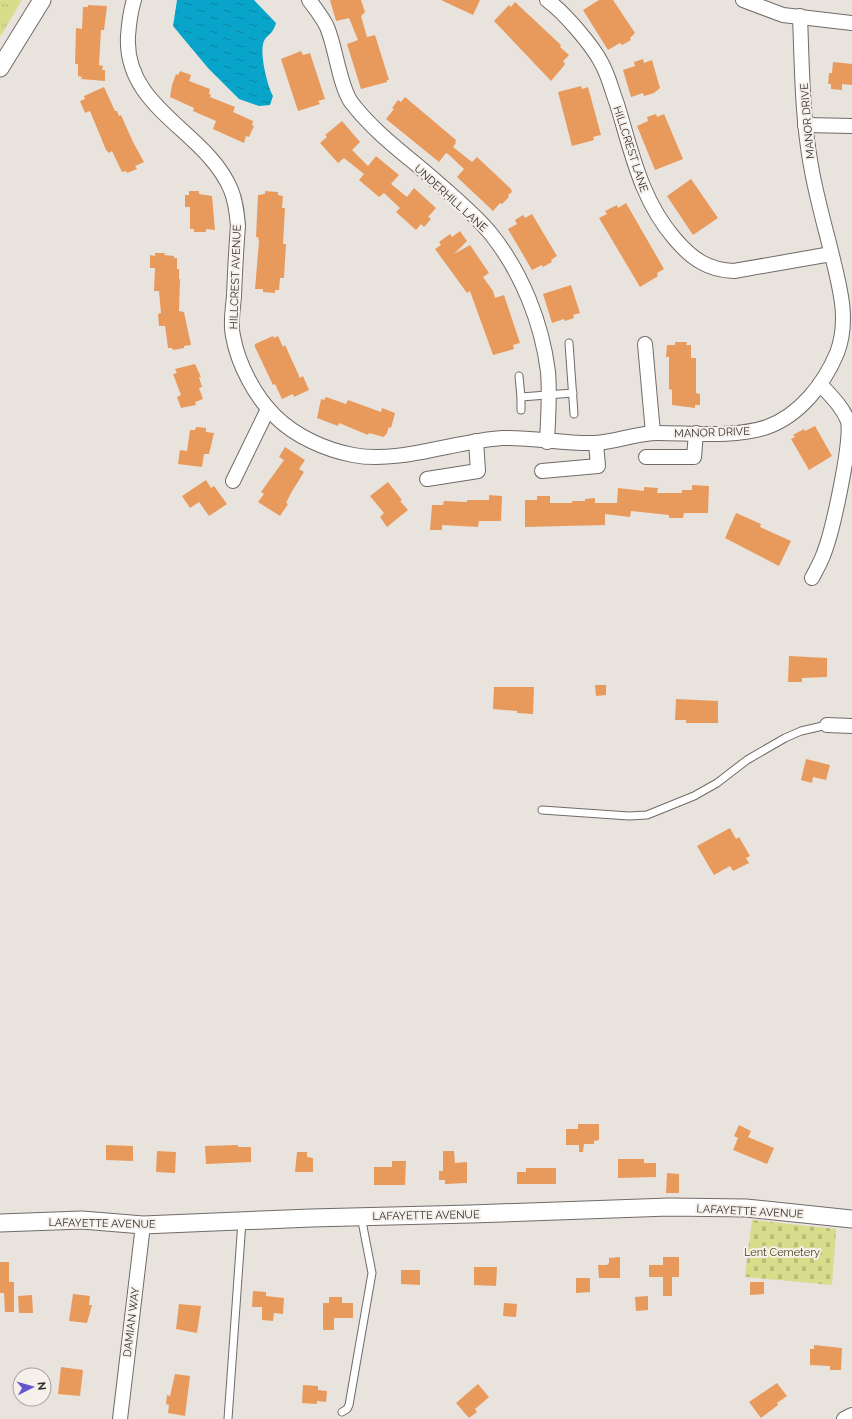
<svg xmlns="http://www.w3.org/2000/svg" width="852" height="1419" font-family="Raleway,sans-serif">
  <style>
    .cemetery { fill: url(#cemetery-stones) }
    .park { fill: url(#park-tufts) }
    .water { fill: url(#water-ripples) }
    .building { fill: #e89a5c }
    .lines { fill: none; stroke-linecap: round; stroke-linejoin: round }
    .service-casing { stroke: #706b67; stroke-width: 9 }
    .minor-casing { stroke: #706b67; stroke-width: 16 }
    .tertiary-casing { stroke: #706b67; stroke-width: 19 }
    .service { stroke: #fff; stroke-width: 7 }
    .minor { stroke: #fff; stroke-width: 14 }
    .tertiary { stroke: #fff; stroke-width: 17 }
    .labels { text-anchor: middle; stroke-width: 4; stroke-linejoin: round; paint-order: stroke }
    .street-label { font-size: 11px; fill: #302d2c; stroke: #f6f0eb }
    .park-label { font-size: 11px; fill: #45471e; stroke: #f6f0eb }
  </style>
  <defs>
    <pattern id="cemetery-stones" width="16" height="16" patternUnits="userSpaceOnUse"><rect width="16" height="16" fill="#d8dd8c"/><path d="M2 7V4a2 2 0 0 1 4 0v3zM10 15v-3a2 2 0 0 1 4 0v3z" fill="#babe79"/></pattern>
    <pattern id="park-tufts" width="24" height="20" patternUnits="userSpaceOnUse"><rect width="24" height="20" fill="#d8dd8c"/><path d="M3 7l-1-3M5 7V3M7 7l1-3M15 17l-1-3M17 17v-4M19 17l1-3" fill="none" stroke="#babe79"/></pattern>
    <pattern id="water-ripples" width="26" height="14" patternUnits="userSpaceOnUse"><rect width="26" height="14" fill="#09a4c9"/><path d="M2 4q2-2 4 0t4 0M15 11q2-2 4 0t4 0" fill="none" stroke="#0a86a3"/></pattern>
  </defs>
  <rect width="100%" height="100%" fill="#e9e3de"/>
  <!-- cemetery -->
  <path class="cemetery" d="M 752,1220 L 836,1229 L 832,1285 L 745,1277 Z"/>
  <!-- park -->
  <path class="park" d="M 0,0 L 22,0 L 0,37 Z"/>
  <!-- water -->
  <path class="water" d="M 177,0 L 254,0 L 276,23 C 272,36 268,33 264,41 C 259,52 267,85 273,96 L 270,105 L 259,106 L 239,99 L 208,68 L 173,26 Z"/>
  <!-- building -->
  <g class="building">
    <path d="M 330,0 L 361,0 L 365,12 L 361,16 L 367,37 L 375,35 L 389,80 L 387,80 L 387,82 L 361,89 L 347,44 L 358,40 L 349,18 L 336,21 Z"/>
    <path d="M 441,0 L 480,0 L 473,15 Z"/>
    <path d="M 599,0 L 613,0 L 635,33 L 630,38 L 631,40 L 622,45 L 620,43 L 608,50 L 583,10 Z"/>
    <path d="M 515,2 L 561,45 L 560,47 L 569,55 L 563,61 L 565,64 L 562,68 L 551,81 L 494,21 L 509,5 L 511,7 Z"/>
    <path d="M 88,5 L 107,6 L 104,30 L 101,30 L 99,65 L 103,66 L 102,70 L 105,70 L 105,81 L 81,79 L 82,77 L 78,76 L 78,64 L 75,64 L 76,28 L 82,29 L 83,7 L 88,7 Z"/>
    <path d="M 301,51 L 303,55 L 310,53 L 325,99 L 318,101 L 320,104 L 298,111 L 281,59 Z"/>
    <path d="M 643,59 L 644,63 L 652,60 L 660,88 L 654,93 L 644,96 L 643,93 L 631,97 L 623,70 L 635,66 L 634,62 Z"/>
    <path d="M 833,62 L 852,64 L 852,85 L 842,84 L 842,90 L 831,89 L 831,84 L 828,84 L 829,73 L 832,73 Z"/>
    <path d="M 180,71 L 191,75 L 189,81 L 210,89 L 209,94 L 211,95 L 210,97 L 235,107 L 233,112 L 253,121 L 252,125 L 254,126 L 249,137 L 246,136 L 244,143 L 213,129 L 216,121 L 193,111 L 194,108 L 170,97 L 172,85 L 176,74 L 178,75 Z"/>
    <path d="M 581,86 L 582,89 L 588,87 L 601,135 L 593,137 L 594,140 L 572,146 L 558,92 Z"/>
    <path d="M 104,87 L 115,111 L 117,111 L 119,116 L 121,115 L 133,142 L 144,162 L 135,166 L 137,169 L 127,173 L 126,171 L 122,172 L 112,151 L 109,153 L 106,150 L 90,111 L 85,113 L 80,101 L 85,99 L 84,96 Z"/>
    <path d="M 405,97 L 456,140 L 455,142 L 456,143 L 453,147 L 472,162 L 477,157 L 511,189 L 512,192 L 508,195 L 509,197 L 502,204 L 500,203 L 493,211 L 457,177 L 464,169 L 448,154 L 446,153 L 439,162 L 386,119 L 394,109 L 392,108 L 398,100 L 401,102 Z"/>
    <path d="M 656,114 L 657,117 L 664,114 L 683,159 L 655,170 L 637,126 L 648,121 L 647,117 Z"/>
    <path d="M 342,121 L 360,142 L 352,150 L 368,166 L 376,156 L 399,175 L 391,184 L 407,197 L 414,188 L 436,208 L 428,217 L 431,219 L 424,227 L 421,224 L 416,230 L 396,212 L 400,208 L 384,193 L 379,197 L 359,180 L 364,174 L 344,158 L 338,163 L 320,143 L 327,137 L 325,135 Z"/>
    <path d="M 691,179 L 718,218 L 693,235 L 667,196 Z"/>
    <path d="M 189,191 L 199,191 L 199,194 L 212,196 L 215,230 L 206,229 L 206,232 L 194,232 L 194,229 L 190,229 L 190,207 L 185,207 L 185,195 L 189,195 Z"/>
    <path d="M 265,191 L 278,192 L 278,195 L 283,196 L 282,208 L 285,208 L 283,244 L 286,244 L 284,278 L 280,278 L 279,290 L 275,290 L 275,293 L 263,292 L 263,289 L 255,289 L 259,242 L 258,237 L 256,237 L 258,195 L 265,194 Z"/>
    <path d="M 626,203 L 664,269 L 657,273 L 658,276 L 640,287 L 599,218 L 607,214 L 605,211 L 617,205 L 618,208 Z"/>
    <path d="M 532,214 L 557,256 L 551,260 L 552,262 L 543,267 L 542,265 L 532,270 L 508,229 L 517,224 L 515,220 L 523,215 L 525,218 Z"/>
    <path d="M 460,231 L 467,241 L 454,254 L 470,245 L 489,273 L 483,277 L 493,291 L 495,298 L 504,295 L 520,343 L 513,345 L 514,349 L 493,355 L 470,291 L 467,293 L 435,249 L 441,245 L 439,242 L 450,234 L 452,237 Z"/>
    <path d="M 155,253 L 165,253 L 164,255 L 174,256 L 174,258 L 177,258 L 177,269 L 179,269 L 179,279 L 180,279 L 179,311 L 184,312 L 191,345 L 184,346 L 184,348 L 173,350 L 172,348 L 168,348 L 165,326 L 159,326 L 158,314 L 161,313 L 159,291 L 154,291 L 155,268 L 150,268 L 150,255 L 155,256 Z"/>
    <path d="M 571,285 L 580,313 L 573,315 L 574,318 L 565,321 L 564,319 L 552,323 L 543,294 Z"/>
    <path d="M 273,336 L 274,338 L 278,336 L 283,347 L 285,345 L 300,378 L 303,376 L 309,390 L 294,397 L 293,394 L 282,399 L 275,384 L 273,385 L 255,347 L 255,344 Z"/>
    <path d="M 675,342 L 687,342 L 686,345 L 691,345 L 691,358 L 696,358 L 696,393 L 700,394 L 700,405 L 695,405 L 695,408 L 672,405 L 672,390 L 669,389 L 669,357 L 666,357 L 667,345 L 675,345 Z"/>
    <path d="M 195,364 L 201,377 L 199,377 L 202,387 L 199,388 L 203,399 L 195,402 L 196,405 L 181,408 L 177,397 L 181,395 L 173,374 L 177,373 L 175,369 Z"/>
    <path d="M 326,397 L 346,404 L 348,400 L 381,412 L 382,408 L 395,413 L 391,428 L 389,427 L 386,435 L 385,435 L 384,437 L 369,433 L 368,435 L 339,423 L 338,426 L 317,418 L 321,399 L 324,400 Z"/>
    <path d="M 815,426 L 832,456 L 809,470 L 791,439 L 795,437 L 793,435 L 804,429 L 805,431 Z"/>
    <path d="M 196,427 L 206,428 L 206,432 L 214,433 L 209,454 L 204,454 L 202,467 L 178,464 L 180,450 L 187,451 L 190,430 L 195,430 Z"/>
    <path d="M 285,447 L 305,460 L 299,469 L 304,472 L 291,493 L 286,503 L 288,504 L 280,516 L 258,502 L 264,494 L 261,492 L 284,460 L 279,457 Z"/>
    <path d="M 206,480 L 211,488 L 214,486 L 227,504 L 209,516 L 199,502 L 190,508 L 182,496 Z"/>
    <path d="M 388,482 L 402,500 L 400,501 L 408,510 L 387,527 L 380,517 L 384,513 L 370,496 Z"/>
    <path d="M 692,485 L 709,486 L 708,513 L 684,513 L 683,518 L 669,518 L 669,515 L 631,511 L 630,517 L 605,514 L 605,525 L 525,527 L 525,500 L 537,500 L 537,496 L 550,496 L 550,503 L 572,503 L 572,501 L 585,501 L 585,499 L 595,498 L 595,503 L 617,503 L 618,488 L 644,491 L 644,487 L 658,488 L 657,493 L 682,493 L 682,490 L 692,490 Z"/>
    <path d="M 489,495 L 502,496 L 501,521 L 479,521 L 478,527 L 442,525 L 442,530 L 430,530 L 432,505 L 443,505 L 444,501 L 467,502 L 467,500 L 489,500 Z"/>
    <path d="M 736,513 L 761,524 L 760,527 L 791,541 L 779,566 L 725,538 Z"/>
    <path d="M 789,656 L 827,658 L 827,677 L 802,678 L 802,682 L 788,682 Z"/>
    <path d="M 595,685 L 606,685 L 606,695 L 596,696 Z"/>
    <path d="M 494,687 L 534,687 L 533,714 L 517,713 L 517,711 L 493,709 Z"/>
    <path d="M 676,699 L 718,701 L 718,723 L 686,723 L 686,720 L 675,720 Z"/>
    <path d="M 806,759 L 830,765 L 826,780 L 813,777 L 812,783 L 801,780 Z"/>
    <path d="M 730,828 L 736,839 L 739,837 L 750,856 L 746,858 L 749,863 L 733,871 L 730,866 L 714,875 L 697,846 Z"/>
    <path d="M 578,1124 L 599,1124 L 599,1140 L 594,1141 L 594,1144 L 584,1144 L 583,1152 L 579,1152 L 579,1145 L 566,1145 L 566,1129 L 578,1129 Z"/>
    <path d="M 739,1125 L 751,1131 L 748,1137 L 774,1148 L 767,1164 L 733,1150 L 738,1138 L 734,1136 Z"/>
    <path d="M 106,1145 L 133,1146 L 133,1161 L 106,1160 Z"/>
    <path d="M 238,1145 L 238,1147 L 251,1147 L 251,1162 L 206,1164 L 205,1146 Z"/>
    <path d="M 157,1151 L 176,1152 L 175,1173 L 156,1172 Z"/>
    <path d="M 443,1151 L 454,1151 L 455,1163 L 467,1162 L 467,1183 L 445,1184 L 445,1180 L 439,1180 L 439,1171 L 443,1171 Z"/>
    <path d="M 297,1152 L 307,1152 L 307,1157 L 313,1158 L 313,1172 L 295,1172 Z"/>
    <path d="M 618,1159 L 644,1159 L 644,1163 L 656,1163 L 656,1177 L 618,1178 Z"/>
    <path d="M 392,1161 L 406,1161 L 405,1185 L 374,1185 L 374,1167 L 392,1167 Z"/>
    <path d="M 526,1168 L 556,1168 L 556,1184 L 517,1184 L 517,1172 L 526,1172 Z"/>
    <path d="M 667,1173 L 679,1174 L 679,1193 L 666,1193 Z"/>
    <path d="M 620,1257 L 620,1278 L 599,1278 L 598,1265 L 607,1265 L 609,1263 L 609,1258 Z"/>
    <path d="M 663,1257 L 679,1257 L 679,1277 L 672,1277 L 672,1296 L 663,1296 L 663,1277 L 649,1277 L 649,1265 L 663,1265 Z"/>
    <path d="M 0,1262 L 9,1262 L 9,1282 L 14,1282 L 14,1312 L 5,1312 L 4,1293 L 0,1293 Z"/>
    <path d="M 474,1267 L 497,1267 L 496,1286 L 474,1285 Z"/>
    <path d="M 401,1270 L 420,1270 L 420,1285 L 401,1284 Z"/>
    <path d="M 576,1278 L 590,1278 L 590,1292 L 576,1293 Z"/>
    <path d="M 750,1282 L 764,1282 L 764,1294 L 750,1295 Z"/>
    <path d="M 253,1291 L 266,1292 L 266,1296 L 284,1298 L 283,1314 L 274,1313 L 273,1321 L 262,1320 L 262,1307 L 252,1307 Z"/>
    <path d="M 73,1294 L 90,1296 L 89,1305 L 92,1305 L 87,1323 L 69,1321 Z"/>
    <path d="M 32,1295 L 33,1313 L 19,1313 L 18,1296 Z"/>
    <path d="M 648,1296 L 648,1310 L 636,1311 L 635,1297 Z"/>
    <path d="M 329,1297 L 342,1297 L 342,1303 L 353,1303 L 353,1318 L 334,1318 L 334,1330 L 323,1330 L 323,1303 L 329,1303 Z"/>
    <path d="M 504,1303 L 517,1304 L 516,1317 L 503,1316 Z"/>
    <path d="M 179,1304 L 201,1306 L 197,1333 L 176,1329 Z"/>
    <path d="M 814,1345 L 842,1348 L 841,1370 L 830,1370 L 830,1366 L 810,1365 L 810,1349 L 814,1349 Z"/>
    <path d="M 61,1367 L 83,1370 L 80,1396 L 58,1394 Z"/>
    <path d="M 175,1374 L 190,1376 L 185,1416 L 168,1413 L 169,1405 L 166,1404 L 167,1395 L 170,1396 Z"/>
    <path d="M 777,1383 L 787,1396 L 777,1403 L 778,1405 L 761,1418 L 749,1402 Z"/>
    <path d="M 478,1384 L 489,1397 L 475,1409 L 477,1412 L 469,1418 L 456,1403 Z"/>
    <path d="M 303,1385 L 318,1386 L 318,1390 L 327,1391 L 326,1402 L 317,1401 L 317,1404 L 302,1403 Z"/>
  </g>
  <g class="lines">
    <defs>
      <g id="service">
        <path d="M 569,343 L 574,414"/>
        <path d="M 519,376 L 521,397 L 573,393"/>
        <path d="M 521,397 L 521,410"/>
        <path d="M 542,810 L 629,816 L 647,815 L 694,796 L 717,783 L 747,760 L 785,738 L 801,731 L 827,725"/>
        <path d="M 342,1412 L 347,1409 L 349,1405 L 372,1273 L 361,1216"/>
        <path d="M 228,1419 L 242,1221"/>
      </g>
      <g id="minor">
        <path d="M 134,0 C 130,12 129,23 128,36 C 124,109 207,131 231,190 C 236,202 237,214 238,226 C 236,249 235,272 234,296 C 233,309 230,323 233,336 C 238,364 255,397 276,417 C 295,436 326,450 353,455 C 399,464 455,441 502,438 C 533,437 564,444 595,443 C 616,442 636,433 658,433 C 691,433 735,438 767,427 C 800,415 824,384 837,353 C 850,319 839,285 831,251 C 824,223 816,195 811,166 C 802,117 802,66 800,16"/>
        <path d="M 309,0 C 315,8 323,18 327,27 C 336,48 339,84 351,102 C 373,131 402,152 430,176 C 450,194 474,213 491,234 C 522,273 542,323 548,372 C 550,395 548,419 547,442"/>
        <path d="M 547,0 C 564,12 593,46 602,64 C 609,77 612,91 617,104 C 632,153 641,200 675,239 C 692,259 708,270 734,271 L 831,254"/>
        <path d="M 743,0 L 783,15 L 852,23"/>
        <path d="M 805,125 L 852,126"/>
        <path d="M 645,344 L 653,433"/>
        <path d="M 646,457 L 694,457 L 696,433"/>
        <path d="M 542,471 L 598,466 L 596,443"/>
        <path d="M 427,479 L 478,471 L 476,441"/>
        <path d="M 233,481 L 268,409"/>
        <path d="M 812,578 C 816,570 821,562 824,553 C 833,530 852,442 848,421 C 842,406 830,395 820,384"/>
        <path d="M 827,725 L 852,726"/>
        <path d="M 120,1419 L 143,1225"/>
        <path d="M 844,1419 L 852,1415"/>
      </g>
      <g id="tertiary">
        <path d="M 0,68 L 42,0"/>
        <path d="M 0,1223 L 82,1220 L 143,1225 L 311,1218 L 471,1214 L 669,1207 L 746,1208 L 852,1219"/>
      </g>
    </defs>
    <!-- service casing -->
    <use href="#service" class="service-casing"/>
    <!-- minor casing -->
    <use href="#minor" class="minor-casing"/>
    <!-- tertiary casing -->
    <use href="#tertiary" class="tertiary-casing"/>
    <!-- service -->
    <use href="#service" class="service"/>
    <!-- minor -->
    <use href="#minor" class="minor"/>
    <!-- tertiary -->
    <use href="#tertiary" class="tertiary"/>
  </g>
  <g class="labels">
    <!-- street labels -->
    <g class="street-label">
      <text transform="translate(807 121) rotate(-95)" y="4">MANOR DRIVE</text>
      <text transform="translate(631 149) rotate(72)" y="4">HILLCREST LANE</text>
      <text transform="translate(451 198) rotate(42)" y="4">UNDERHILL LANE</text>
      <text transform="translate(235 277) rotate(-88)" y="4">HILLCREST AVENUE</text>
      <text transform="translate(712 432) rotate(-2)" y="4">MANOR DRIVE</text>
      <text transform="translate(750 1211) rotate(3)" y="4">LAFAYETTE AVENUE</text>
      <text transform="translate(426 1215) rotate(-1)" y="4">LAFAYETTE AVENUE</text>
      <text transform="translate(102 1223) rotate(1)" y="4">LAFAYETTE AVENUE</text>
      <text transform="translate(131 1322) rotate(-83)" y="4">DAMIAN WAY</text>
    </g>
    <!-- park labels -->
    <g class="park-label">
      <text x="782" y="1256">Lent Cemetery</text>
    </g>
  </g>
  <!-- north arrow -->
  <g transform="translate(32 1387) rotate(84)"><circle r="19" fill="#f6f0eb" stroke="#a7a29f"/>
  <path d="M0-3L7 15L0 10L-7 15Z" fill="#6357d0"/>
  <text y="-6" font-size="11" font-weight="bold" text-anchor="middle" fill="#302d2c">N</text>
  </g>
</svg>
